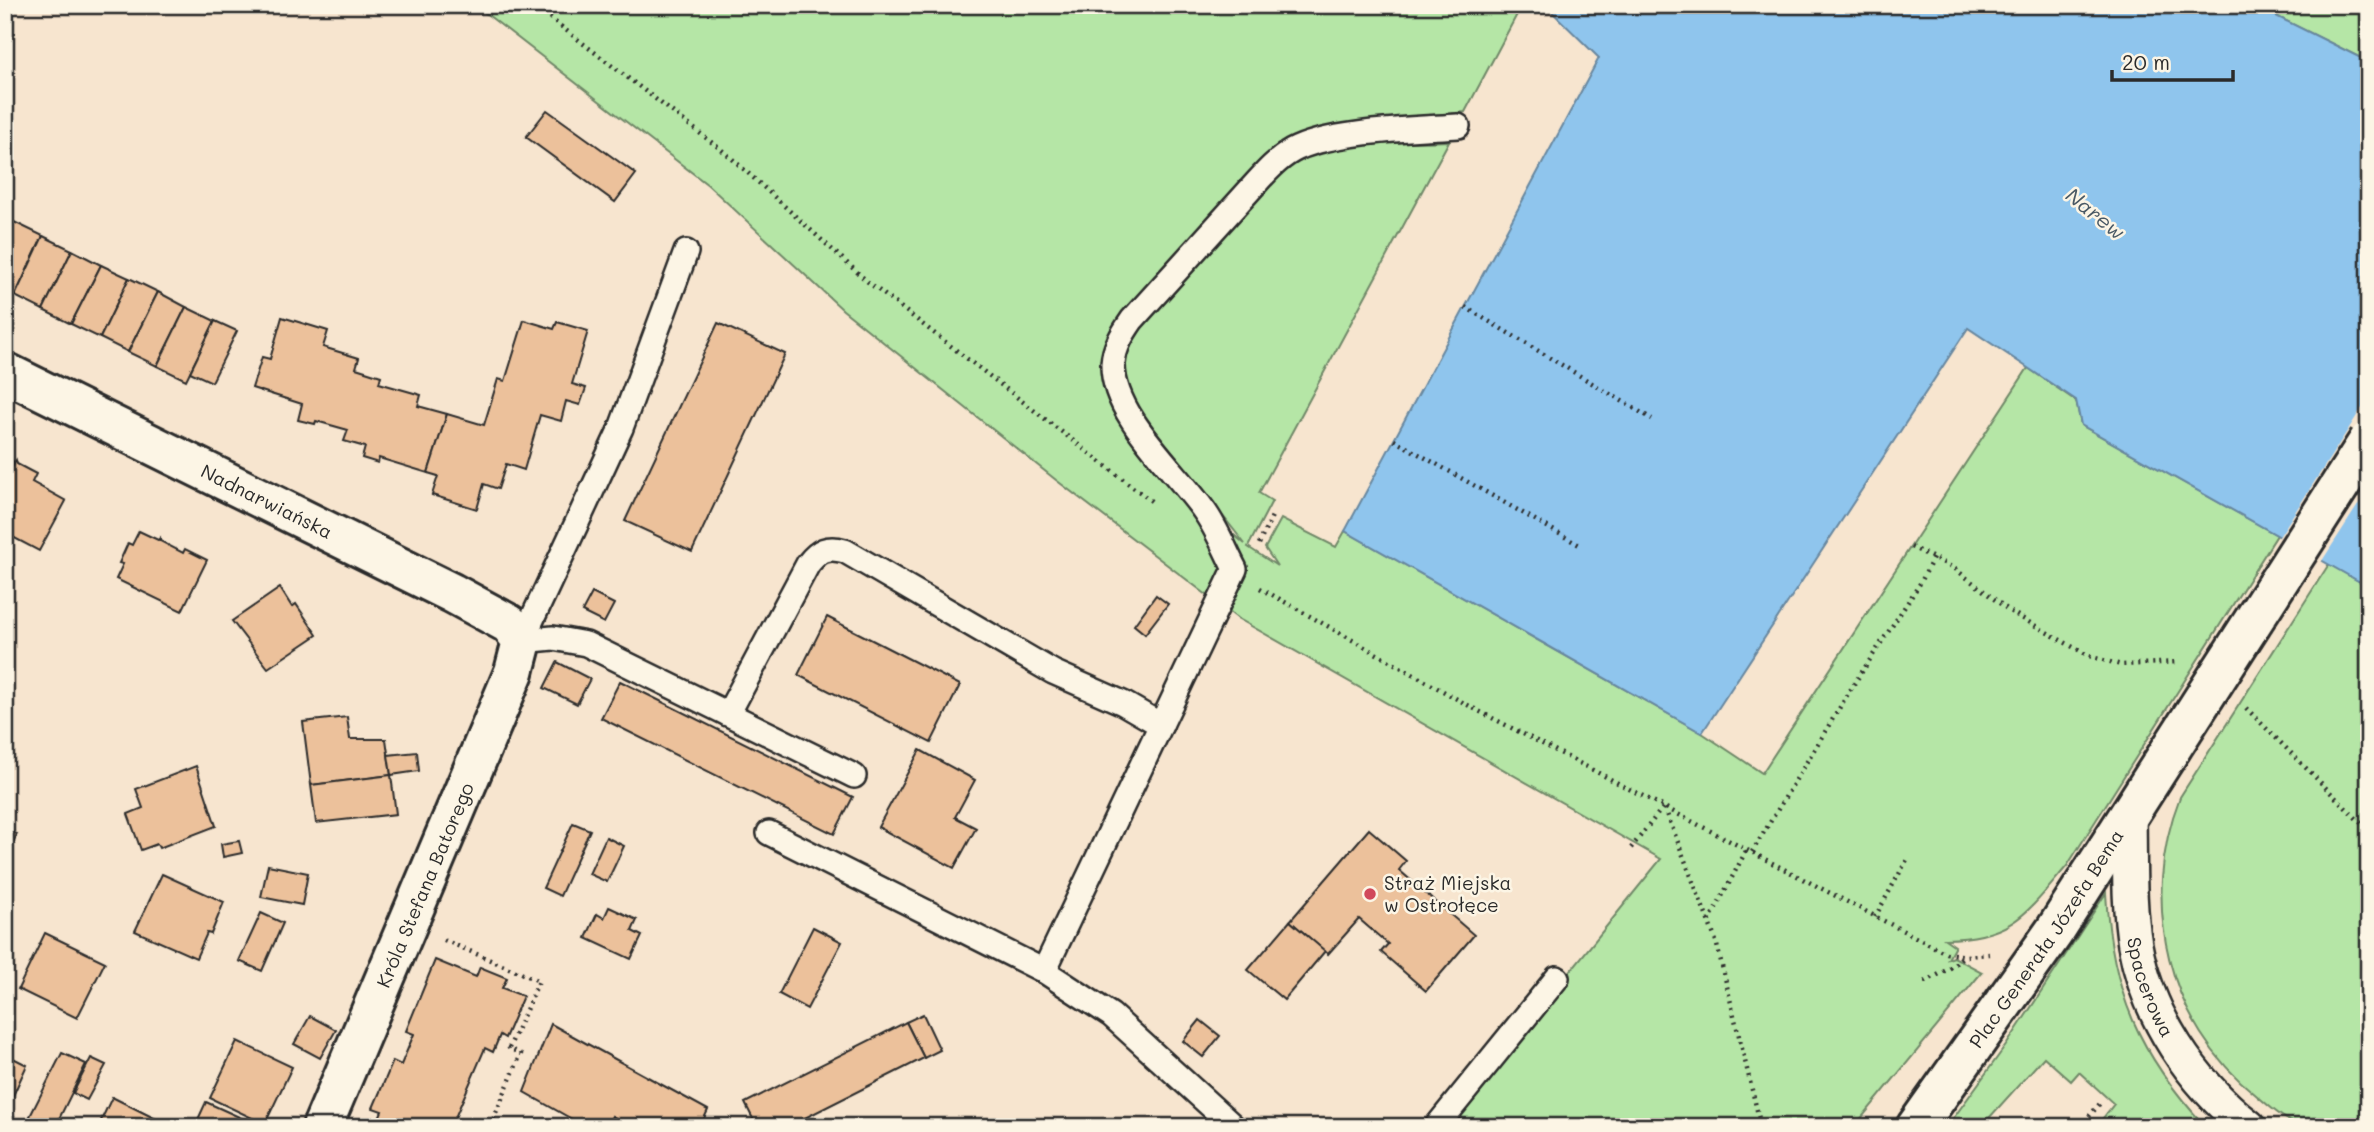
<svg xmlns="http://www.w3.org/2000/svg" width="2374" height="1132" font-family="Mali,sans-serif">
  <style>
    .green { fill: #b5e6a6; stroke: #708868; stroke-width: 2 }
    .water { fill: #8fc5ed; stroke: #67879f; stroke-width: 2 }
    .pier { fill: #f7e5cf }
    .building { fill: #ecc19b; stroke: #2b2b2b; stroke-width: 2 }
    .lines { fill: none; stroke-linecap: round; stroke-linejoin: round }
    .service-casing { stroke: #2b2b2b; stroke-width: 28 }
    .pedestrian-casing { stroke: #2b2b2b; stroke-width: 38 }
    .minor-casing { stroke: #2b2b2b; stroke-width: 44 }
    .tertiary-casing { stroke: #2b2b2b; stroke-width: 44 }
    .path { stroke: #2b2b2b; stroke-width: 4.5; stroke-dasharray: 2 5; stroke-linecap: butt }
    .service { stroke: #fcf5e5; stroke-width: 23 }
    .pedestrian { stroke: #fcf5e5; stroke-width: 33 }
    .minor { stroke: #fcf5e5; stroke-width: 38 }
    .tertiary { stroke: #fcf5e5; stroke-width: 38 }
    .tertiary-bridge-casing { stroke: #2b2b2b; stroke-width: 44; stroke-linecap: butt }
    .tertiary-bridge { stroke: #fcf5e5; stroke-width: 38 }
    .poi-dot { fill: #d1495b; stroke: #fcf5e5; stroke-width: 2.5 }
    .labels { text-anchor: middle; stroke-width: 5; stroke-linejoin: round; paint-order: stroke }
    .street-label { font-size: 19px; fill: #2b2b2b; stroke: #fcf5e5 }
    .poi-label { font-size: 19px; fill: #2b2b2b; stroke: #fcf5e5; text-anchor: start }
    .water-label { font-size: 21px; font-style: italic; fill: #495965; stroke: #fcf5e5 }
  </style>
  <rect width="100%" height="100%" fill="#f7e5cf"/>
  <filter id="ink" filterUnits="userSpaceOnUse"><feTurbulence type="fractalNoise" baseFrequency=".0143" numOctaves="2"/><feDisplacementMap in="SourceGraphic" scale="14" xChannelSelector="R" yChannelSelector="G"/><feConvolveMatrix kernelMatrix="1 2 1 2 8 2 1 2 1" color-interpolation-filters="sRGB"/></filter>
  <g filter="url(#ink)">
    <!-- green -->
    <g class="green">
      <path d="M 475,5 L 1522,5 L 1465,112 L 1367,123 L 1273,151 L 1104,373 L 1207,513 L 1245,544 L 1140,411 C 1117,371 1122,356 1147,319 C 1180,282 1270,166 1311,154 C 1354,140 1405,143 1449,141 L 1259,493 L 1272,501 L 1248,547 L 1277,566 L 1265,548 L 1281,519 L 1336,547 L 1345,531 L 1702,733 L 1762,773 L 2028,368 L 2076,401 L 2081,425 L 2277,535 L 2067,866 C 2026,914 2012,938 1945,939 L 1955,946 L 1948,959 L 1954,957 L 1982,972 L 1854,1127 L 1444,1127 L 1661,859 L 1237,618 L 1056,480 L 843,310 L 708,185 Z"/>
      <path d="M 2254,5 L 2369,5 L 2369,62 Z"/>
      <path d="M 2329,564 L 2369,587 L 2369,1127 C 2348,1127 2325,1130 2305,1127 C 2288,1124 2269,1106 2256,1095 C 2167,1024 2139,902 2180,797 Z"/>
      <path d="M 2106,893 C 2111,991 2139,1055 2206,1127 L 2105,1127 L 2100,1122 L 2114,1104 L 2079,1072 L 2071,1081 L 2044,1057 L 1981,1127 L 1947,1127 L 2007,1044 Z"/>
    </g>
    <!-- water -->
    <path class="water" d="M 1545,5 L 2254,5 L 2369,62 L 2369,587 L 2081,425 L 2076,400 L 1968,328 L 1702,733 L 1345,531 L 1599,58 Z"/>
    <!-- pier -->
    <path class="pier" d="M 2369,397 L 2369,488 L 2320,564 L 2277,540 Z"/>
    <!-- building -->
    <g class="building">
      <path d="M 547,110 L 636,174 L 615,202 L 526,137 Z"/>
      <path d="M 14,222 L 43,236 L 15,296 L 5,291 L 5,240 Z"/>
      <path d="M 43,236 L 72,250 L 43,310 L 15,296 Z"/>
      <path d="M 72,250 L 101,265 L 71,324 L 43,310 Z"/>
      <path d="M 101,265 L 129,278 L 100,338 L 71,324 Z"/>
      <path d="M 129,278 L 158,292 L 128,352 L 100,338 Z"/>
      <path d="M 158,292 L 186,307 L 157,366 L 128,352 Z"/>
      <path d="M 186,307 L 215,321 L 186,380 L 157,366 Z"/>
      <path d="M 282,317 L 328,331 L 323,347 L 359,358 L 356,368 L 381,376 L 379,383 L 421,395 L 418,406 L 447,414 L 428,473 L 379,458 L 378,463 L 362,458 L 365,447 L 344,441 L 348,430 L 316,421 L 315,424 L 298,420 L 302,404 L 252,388 L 262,357 L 270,359 Z"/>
      <path d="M 524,320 L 554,329 L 557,322 L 588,331 L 572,384 L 586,388 L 580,405 L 566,401 L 561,421 L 540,415 L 524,470 L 506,464 L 498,489 L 484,484 L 477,509 L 432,495 L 438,476 L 428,473 L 447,414 L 484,425 L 498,379 L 505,381 Z"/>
      <path d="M 215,321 L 237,331 L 212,382 L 190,372 Z"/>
      <path d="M 718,323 L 785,354 L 692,552 L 625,521 Z"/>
      <path d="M 5,457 L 14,462 L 16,460 L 5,481 Z"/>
      <path d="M 16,460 L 17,464 L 36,474 L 32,482 L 66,501 L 39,551 L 5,533 L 10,523 L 5,520 L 5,481 Z"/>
      <path d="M 139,531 L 158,540 L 160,538 L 160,541 L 183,553 L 185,549 L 207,560 L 182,611 L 116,579 L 123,564 L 119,563 L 128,543 L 132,545 Z"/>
      <path d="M 280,588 L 292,607 L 296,604 L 317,635 L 268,668 L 232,621 Z"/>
      <path d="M 592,593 L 614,604 L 604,623 L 582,612 Z"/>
      <path d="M 1156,595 L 1168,604 L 1145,634 L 1134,625 Z"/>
      <path d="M 827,617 L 960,685 L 931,743 L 798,675 Z"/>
      <path d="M 557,662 L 590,679 L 577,704 L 544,688 Z"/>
      <path d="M 620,681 L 853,797 L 834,834 L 601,718 Z"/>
      <path d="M 347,717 L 350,739 L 386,739 L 391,775 L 311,785 L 303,722 Z"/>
      <path d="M 920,750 L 975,780 L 955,817 L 976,828 L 954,868 L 878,827 Z"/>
      <path d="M 417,752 L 419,771 L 391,775 L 388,755 Z"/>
      <path d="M 196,766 L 216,826 L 159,848 L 157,844 L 141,850 L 128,814 L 143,808 L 136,789 Z"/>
      <path d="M 391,775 L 396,814 L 316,823 L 311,785 Z"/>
      <path d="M 573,823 L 590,830 L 560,896 L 543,888 Z"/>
      <path d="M 5,829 L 17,834 L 5,859 Z"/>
      <path d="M 1369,829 L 1406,861 L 1399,870 L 1474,935 L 1426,991 L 1381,952 L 1388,944 L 1359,919 L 1328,954 L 1290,921 Z"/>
      <path d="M 606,837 L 624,846 L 607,882 L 589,874 Z"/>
      <path d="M 239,841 L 242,853 L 223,857 L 221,844 Z"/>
      <path d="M 268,865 L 308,873 L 302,905 L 261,897 Z"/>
      <path d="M 162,874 L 224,902 L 211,934 L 207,933 L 196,958 L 135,931 Z"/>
      <path d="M 609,907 L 637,920 L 632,931 L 642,936 L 631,959 L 586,938 L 597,914 L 604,918 Z"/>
      <path d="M 261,913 L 283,923 L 262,971 L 239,961 Z"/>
      <path d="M 1290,921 L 1325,951 L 1284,1000 L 1248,970 Z"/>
      <path d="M 813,927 L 842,942 L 807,1009 L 779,994 Z"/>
      <path d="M 45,933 L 105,962 L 77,1018 L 18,989 Z"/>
      <path d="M 435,960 L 476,977 L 480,967 L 507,978 L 502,988 L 523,996 L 505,1038 L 500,1035 L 493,1052 L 485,1048 L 451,1127 L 375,1127 L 382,1111 L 373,1108 L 393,1061 L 401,1065 L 414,1034 L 406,1031 Z"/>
      <path d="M 923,1014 L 940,1050 L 924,1058 L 906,1022 Z"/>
      <path d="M 310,1016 L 336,1030 L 320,1058 L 294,1044 Z"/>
      <path d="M 1200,1020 L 1220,1036 L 1203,1057 L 1183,1041 Z"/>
      <path d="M 906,1022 L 924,1058 L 787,1127 L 757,1127 L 745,1103 Z"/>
      <path d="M 551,1024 L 708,1110 L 700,1127 L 632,1127 L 612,1116 L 607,1127 L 586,1127 L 524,1092 Z"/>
      <path d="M 5,1038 L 13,1042 L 7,1055 L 27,1065 L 5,1113 Z"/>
      <path d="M 237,1041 L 292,1067 L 265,1124 L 210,1098 Z"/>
      <path d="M 62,1053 L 86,1064 L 55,1127 L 33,1127 L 26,1124 Z"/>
      <path d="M 91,1058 L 106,1065 L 87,1100 L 73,1093 Z"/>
      <path d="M 112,1097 L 172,1127 L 98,1127 Z"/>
      <path d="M 206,1102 L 261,1127 L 195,1126 Z"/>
    </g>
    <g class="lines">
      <defs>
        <g id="service">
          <path d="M 522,641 L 621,428 L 686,252"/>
          <path d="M 522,641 L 553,638 L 586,644 L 854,776"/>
          <path d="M 728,714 L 808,564 C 819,550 827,546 845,551 L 1053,672 L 1123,703 L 1161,725"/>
          <path d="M 769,833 L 1044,971 L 1111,1015 L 1234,1127"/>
          <path d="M 1044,971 L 1235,569 C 1225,550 1217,529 1205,512 C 1177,471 1112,416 1113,364 C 1114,347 1123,333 1132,320 L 1256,183 C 1267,171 1278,159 1292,151 C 1327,131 1416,129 1458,126"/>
          <path d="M 1436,1127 L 1557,978"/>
        </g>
        <g id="pedestrian">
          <path id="s1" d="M 2129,817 C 2130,859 2128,903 2135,945 C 2148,1017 2192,1082 2249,1127"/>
        </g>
        <g id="minor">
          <path id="s2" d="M 5,372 L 452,593 L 509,624 L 522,641 L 514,672 L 322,1127"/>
        </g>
        <g id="tertiary">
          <path id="s3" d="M 1916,1127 L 2054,932 L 2171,749"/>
        </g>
      </defs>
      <!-- service casing -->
      <use href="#service" class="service-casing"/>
      <!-- pedestrian casing -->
      <use href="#pedestrian" class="pedestrian-casing"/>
      <!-- minor casing -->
      <use href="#minor" class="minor-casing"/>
      <!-- tertiary casing -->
      <use href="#tertiary" class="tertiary-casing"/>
      <!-- path -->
      <g class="path">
        <path d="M 533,5 L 727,154 L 868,282 L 1155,504"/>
        <path d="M 1465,307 L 1652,419"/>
        <path d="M 1394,440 L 1581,546"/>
        <path d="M 1259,544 L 1273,514"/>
        <path d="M 1911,547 L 1954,568 L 2011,612 L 2089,656 L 2121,665 L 2178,662"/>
        <path d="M 1260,588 L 1473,708 L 1946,953 L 1966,956 L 1989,954"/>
        <path d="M 2246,708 L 2369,831"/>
        <path d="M 1631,848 L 1664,806 L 1716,941 L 1761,1127"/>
        <path d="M 1752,852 L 1854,684 L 1921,582 L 1933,558"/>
        <path d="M 1875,917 L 1908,858"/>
        <path d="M 1709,921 L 1747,849"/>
        <path d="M 444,940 L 539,981 L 509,1048 L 521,1054 L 490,1127"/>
        <path d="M 1925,982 L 1952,967 L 1963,956"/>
        <path d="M 1396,1127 L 1404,1118"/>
        <path d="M 2080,1127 L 2102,1101"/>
      </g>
      <!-- service -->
      <use href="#service" class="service"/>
      <!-- pedestrian -->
      <use href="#pedestrian" class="pedestrian"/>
      <!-- minor -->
      <use href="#minor" class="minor"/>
      <!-- tertiary -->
      <use href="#tertiary" class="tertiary"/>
      <defs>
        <path id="tertiary-bridge" d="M 2171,749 L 2369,440"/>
      </defs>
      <!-- tertiary-bridge casing -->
      <use href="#tertiary-bridge" class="tertiary-bridge-casing"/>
      <!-- tertiary-bridge -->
      <use href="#tertiary-bridge" class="tertiary-bridge"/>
    </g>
  </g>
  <!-- markers -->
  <circle class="poi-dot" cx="1370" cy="894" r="7"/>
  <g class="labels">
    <!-- street labels -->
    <g class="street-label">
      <text dy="7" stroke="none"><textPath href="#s2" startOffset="292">Nadnarwiańska</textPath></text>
      <text transform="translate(425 885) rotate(-67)" y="7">Króla Stefana Batorego</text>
      <text dy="7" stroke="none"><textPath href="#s3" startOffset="229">Plac Generała Józefa Bema</textPath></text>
      <text dy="7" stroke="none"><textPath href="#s1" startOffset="173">Spacerowa</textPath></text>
    </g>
    <!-- poi labels -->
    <g class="poi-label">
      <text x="1384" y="890">Straż Miejska<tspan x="1384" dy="22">w Ostrołęce</tspan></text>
    </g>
    <!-- water labels -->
    <g class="water-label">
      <text transform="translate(2095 214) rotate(39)" y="7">Narew</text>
    </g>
  </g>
  <!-- margin -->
  <rect width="2374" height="1132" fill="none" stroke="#fcf5e5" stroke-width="28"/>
  <rect x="14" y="14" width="2346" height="1104" fill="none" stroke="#2b2b2b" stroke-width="2.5" filter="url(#ink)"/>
  <!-- scale -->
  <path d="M2112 70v10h121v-10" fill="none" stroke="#2b2b2b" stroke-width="3.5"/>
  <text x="2122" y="70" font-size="21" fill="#2b2b2b" stroke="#fcf5e5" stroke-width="5" paint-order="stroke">20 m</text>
</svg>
